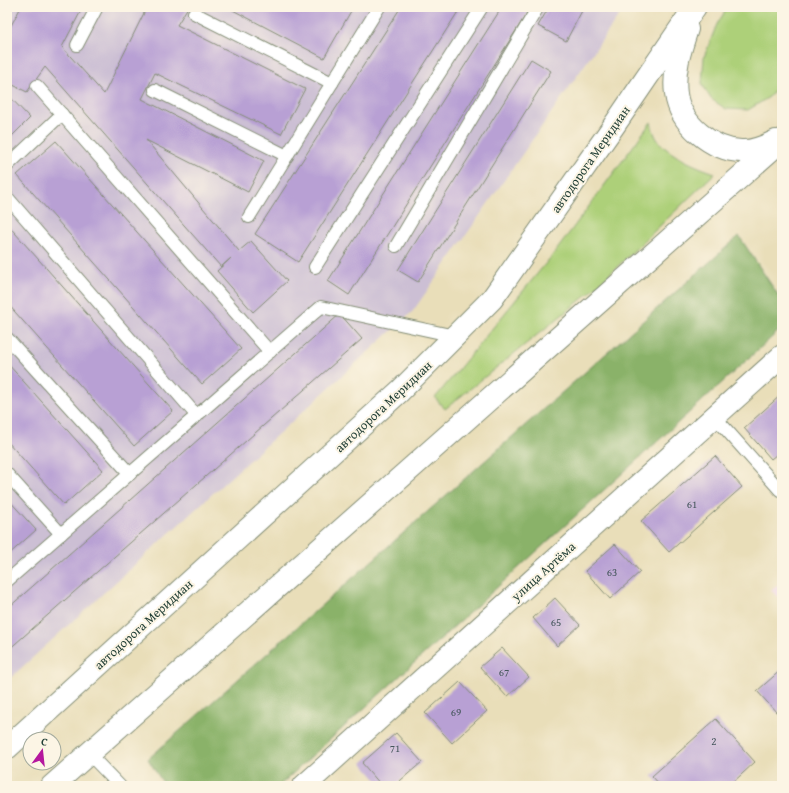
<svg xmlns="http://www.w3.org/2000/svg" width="789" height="793" font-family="'Gentium Book Plus',serif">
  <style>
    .built { fill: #edd1e9 }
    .industrial { fill: #ccbfd4 }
    .green { fill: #add079; stroke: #668656 }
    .forest { fill: #8ab269; stroke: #54784e }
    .building { fill: #b8a0d4 }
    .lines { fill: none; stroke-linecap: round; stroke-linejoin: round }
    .service-casing { stroke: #848e76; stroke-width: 14 }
    .minor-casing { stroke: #848e76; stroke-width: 24 }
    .primary-casing { stroke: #848e76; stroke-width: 24 }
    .service { stroke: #fff; stroke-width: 12 }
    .minor { stroke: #fff; stroke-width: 22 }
    .primary { stroke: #fff; stroke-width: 22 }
    .labels { text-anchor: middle; stroke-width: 4; stroke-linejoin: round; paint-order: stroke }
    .number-label { font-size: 11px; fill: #45565c }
    .street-label { font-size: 13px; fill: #1f3d34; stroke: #fcf5e5 }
  </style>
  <rect width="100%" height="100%" fill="#fcf5e5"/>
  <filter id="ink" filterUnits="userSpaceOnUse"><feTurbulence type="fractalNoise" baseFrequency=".025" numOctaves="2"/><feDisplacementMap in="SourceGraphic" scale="8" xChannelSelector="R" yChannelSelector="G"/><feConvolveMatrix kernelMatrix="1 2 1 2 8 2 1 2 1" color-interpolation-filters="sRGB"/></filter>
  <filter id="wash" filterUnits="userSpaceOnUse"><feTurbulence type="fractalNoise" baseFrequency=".012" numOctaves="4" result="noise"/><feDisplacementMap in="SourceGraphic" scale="16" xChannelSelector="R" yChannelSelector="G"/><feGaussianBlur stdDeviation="0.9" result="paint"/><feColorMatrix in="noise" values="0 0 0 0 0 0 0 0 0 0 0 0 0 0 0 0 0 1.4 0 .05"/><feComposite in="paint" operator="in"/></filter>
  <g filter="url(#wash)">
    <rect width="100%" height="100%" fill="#e9deb9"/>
    <!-- built -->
    <path class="built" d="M 782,582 L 782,602 L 771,590 Z"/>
    <!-- industrial -->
    <path class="industrial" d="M 7,7 L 625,7 L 413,311 L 7,681 Z"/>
    <!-- green -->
    <g class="green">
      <path d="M 728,7 L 782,7 L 782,82 L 769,97 L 748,110 L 726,109 L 711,99 L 702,84 L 704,57 L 717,24 Z"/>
      <path d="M 651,122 C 652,128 654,134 657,139 C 668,155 697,167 715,173 L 593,290 L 445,409 L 435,398 L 556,251 Z"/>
    </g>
    <!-- forest -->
    <path class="forest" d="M 739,236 L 782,301 L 782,328 L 279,786 L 165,786 L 148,759 Z"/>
    <g id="blocks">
      <!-- building -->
      <g class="building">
        <path d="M 21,7 L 83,7 L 62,47 L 104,94 L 145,11 L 138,7 L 188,7 L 177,25 L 305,89 L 281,134 L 155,73 L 142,99 L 264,161 L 248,192 L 146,140 L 239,251 L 251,241 L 287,281 L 253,312 L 217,271 L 231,258 L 221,267 L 45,67 L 27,92 L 7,82 L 7,33 Z"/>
        <path d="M 227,7 L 342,7 L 351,11 L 324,58 Z"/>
        <path d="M 401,7 L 461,7 L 298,262 L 255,234 Z"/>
        <path d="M 502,7 L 518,7 L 527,13 L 349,295 L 328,281 Z"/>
        <path d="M 549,7 L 584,7 L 566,41 L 538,26 Z"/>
        <path d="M 531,59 L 551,71 L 418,282 L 398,270 Z"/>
        <path d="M 7,94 L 30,118 L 7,141 Z"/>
        <path d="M 56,141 L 241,349 L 202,384 L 17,175 Z"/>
        <path d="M 7,224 L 173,411 L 134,446 L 7,303 Z"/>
        <path d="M 340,314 L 362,339 L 7,651 L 7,609 Z"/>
        <path d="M 7,363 L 103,470 L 64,505 L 7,441 Z"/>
        <path d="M 782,394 L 782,450 L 771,459 L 744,428 Z"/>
        <path d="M 715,456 L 742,487 L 669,552 L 641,521 Z"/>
        <path d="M 7,498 L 36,530 L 7,556 Z"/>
        <path d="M 615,544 L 640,572 L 610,599 L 585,571 Z"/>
        <path d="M 555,598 L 580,625 L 557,646 L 533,618 Z"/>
        <path d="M 502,648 L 529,677 L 507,697 L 480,667 Z"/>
        <path d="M 782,669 L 782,708 L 777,713 L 757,691 Z"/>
        <path d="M 460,682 L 487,711 L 452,743 L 425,713 Z"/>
        <path d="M 716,719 L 755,762 L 729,786 L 661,786 L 652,776 Z"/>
        <path d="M 396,733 L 422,762 L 394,786 L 382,786 L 362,763 Z"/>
      </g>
    </g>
  </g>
  <g filter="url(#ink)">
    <use href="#blocks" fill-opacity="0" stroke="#848e76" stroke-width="1"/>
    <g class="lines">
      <defs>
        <g id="service">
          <path d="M 194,13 L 332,83"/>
          <path d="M 77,45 L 97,7"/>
          <path d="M 37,86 L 270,352"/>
          <path d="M 155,90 L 287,156"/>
          <path d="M 7,166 L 62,114"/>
          <path d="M 7,197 L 197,416"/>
          <path d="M 249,217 L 379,7"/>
          <path d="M 396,246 L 538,7"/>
          <path d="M 315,267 L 482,7"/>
          <path d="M 7,338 L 130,474"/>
          <path d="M 715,417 L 780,490"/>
          <path d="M 7,474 L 61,534"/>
          <path d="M 7,581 L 321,307 L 455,336"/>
          <path d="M 88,753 L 120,786"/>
        </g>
        <path id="minor" d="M 304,786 L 782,356"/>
        <g id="primary">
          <path d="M 687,29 C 680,50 673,72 676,94 C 680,124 712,150 741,151 C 752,152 766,146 776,141"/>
          <path d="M 7,748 L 400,391 L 492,299 L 613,127 L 695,7"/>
          <path d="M 52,786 L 782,140"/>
        </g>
      </defs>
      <!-- service casing -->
      <use href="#service" class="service-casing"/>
      <!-- minor casing -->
      <use href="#minor" class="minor-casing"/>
      <!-- primary casing -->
      <use href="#primary" class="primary-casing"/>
      <!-- service -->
      <use href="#service" class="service"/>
      <!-- minor -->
      <use href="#minor" class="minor"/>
      <!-- primary -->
      <use href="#primary" class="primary"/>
    </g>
  </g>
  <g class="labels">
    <!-- number labels -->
    <g class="number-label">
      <text x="692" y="508">61</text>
      <text x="612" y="576">63</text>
      <text x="556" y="626">65</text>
      <text x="504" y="676">67</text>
      <text x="456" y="716">69</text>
      <text x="714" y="745">2</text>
      <text x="395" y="752">71</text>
    </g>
    <!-- street labels -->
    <g class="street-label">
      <text transform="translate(590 159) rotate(-55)" y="5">автодорога Меридиан</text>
      <text transform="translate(383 406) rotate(-43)" y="5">автодорога Меридиан</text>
      <text transform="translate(543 571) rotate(-42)" y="5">улица Артёма</text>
      <text transform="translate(143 624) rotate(-42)" y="5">автодорога Меридиан</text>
    </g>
  </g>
  <!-- margin -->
  <rect width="789" height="793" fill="none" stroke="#fcf5e5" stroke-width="24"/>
  <!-- north arrow -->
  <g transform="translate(42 751) rotate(15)"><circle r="19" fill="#fcf5e5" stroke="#a4ab9e"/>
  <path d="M0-3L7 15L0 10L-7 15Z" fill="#b5179e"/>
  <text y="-6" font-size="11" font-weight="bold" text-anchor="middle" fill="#1f3d34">С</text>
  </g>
</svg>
